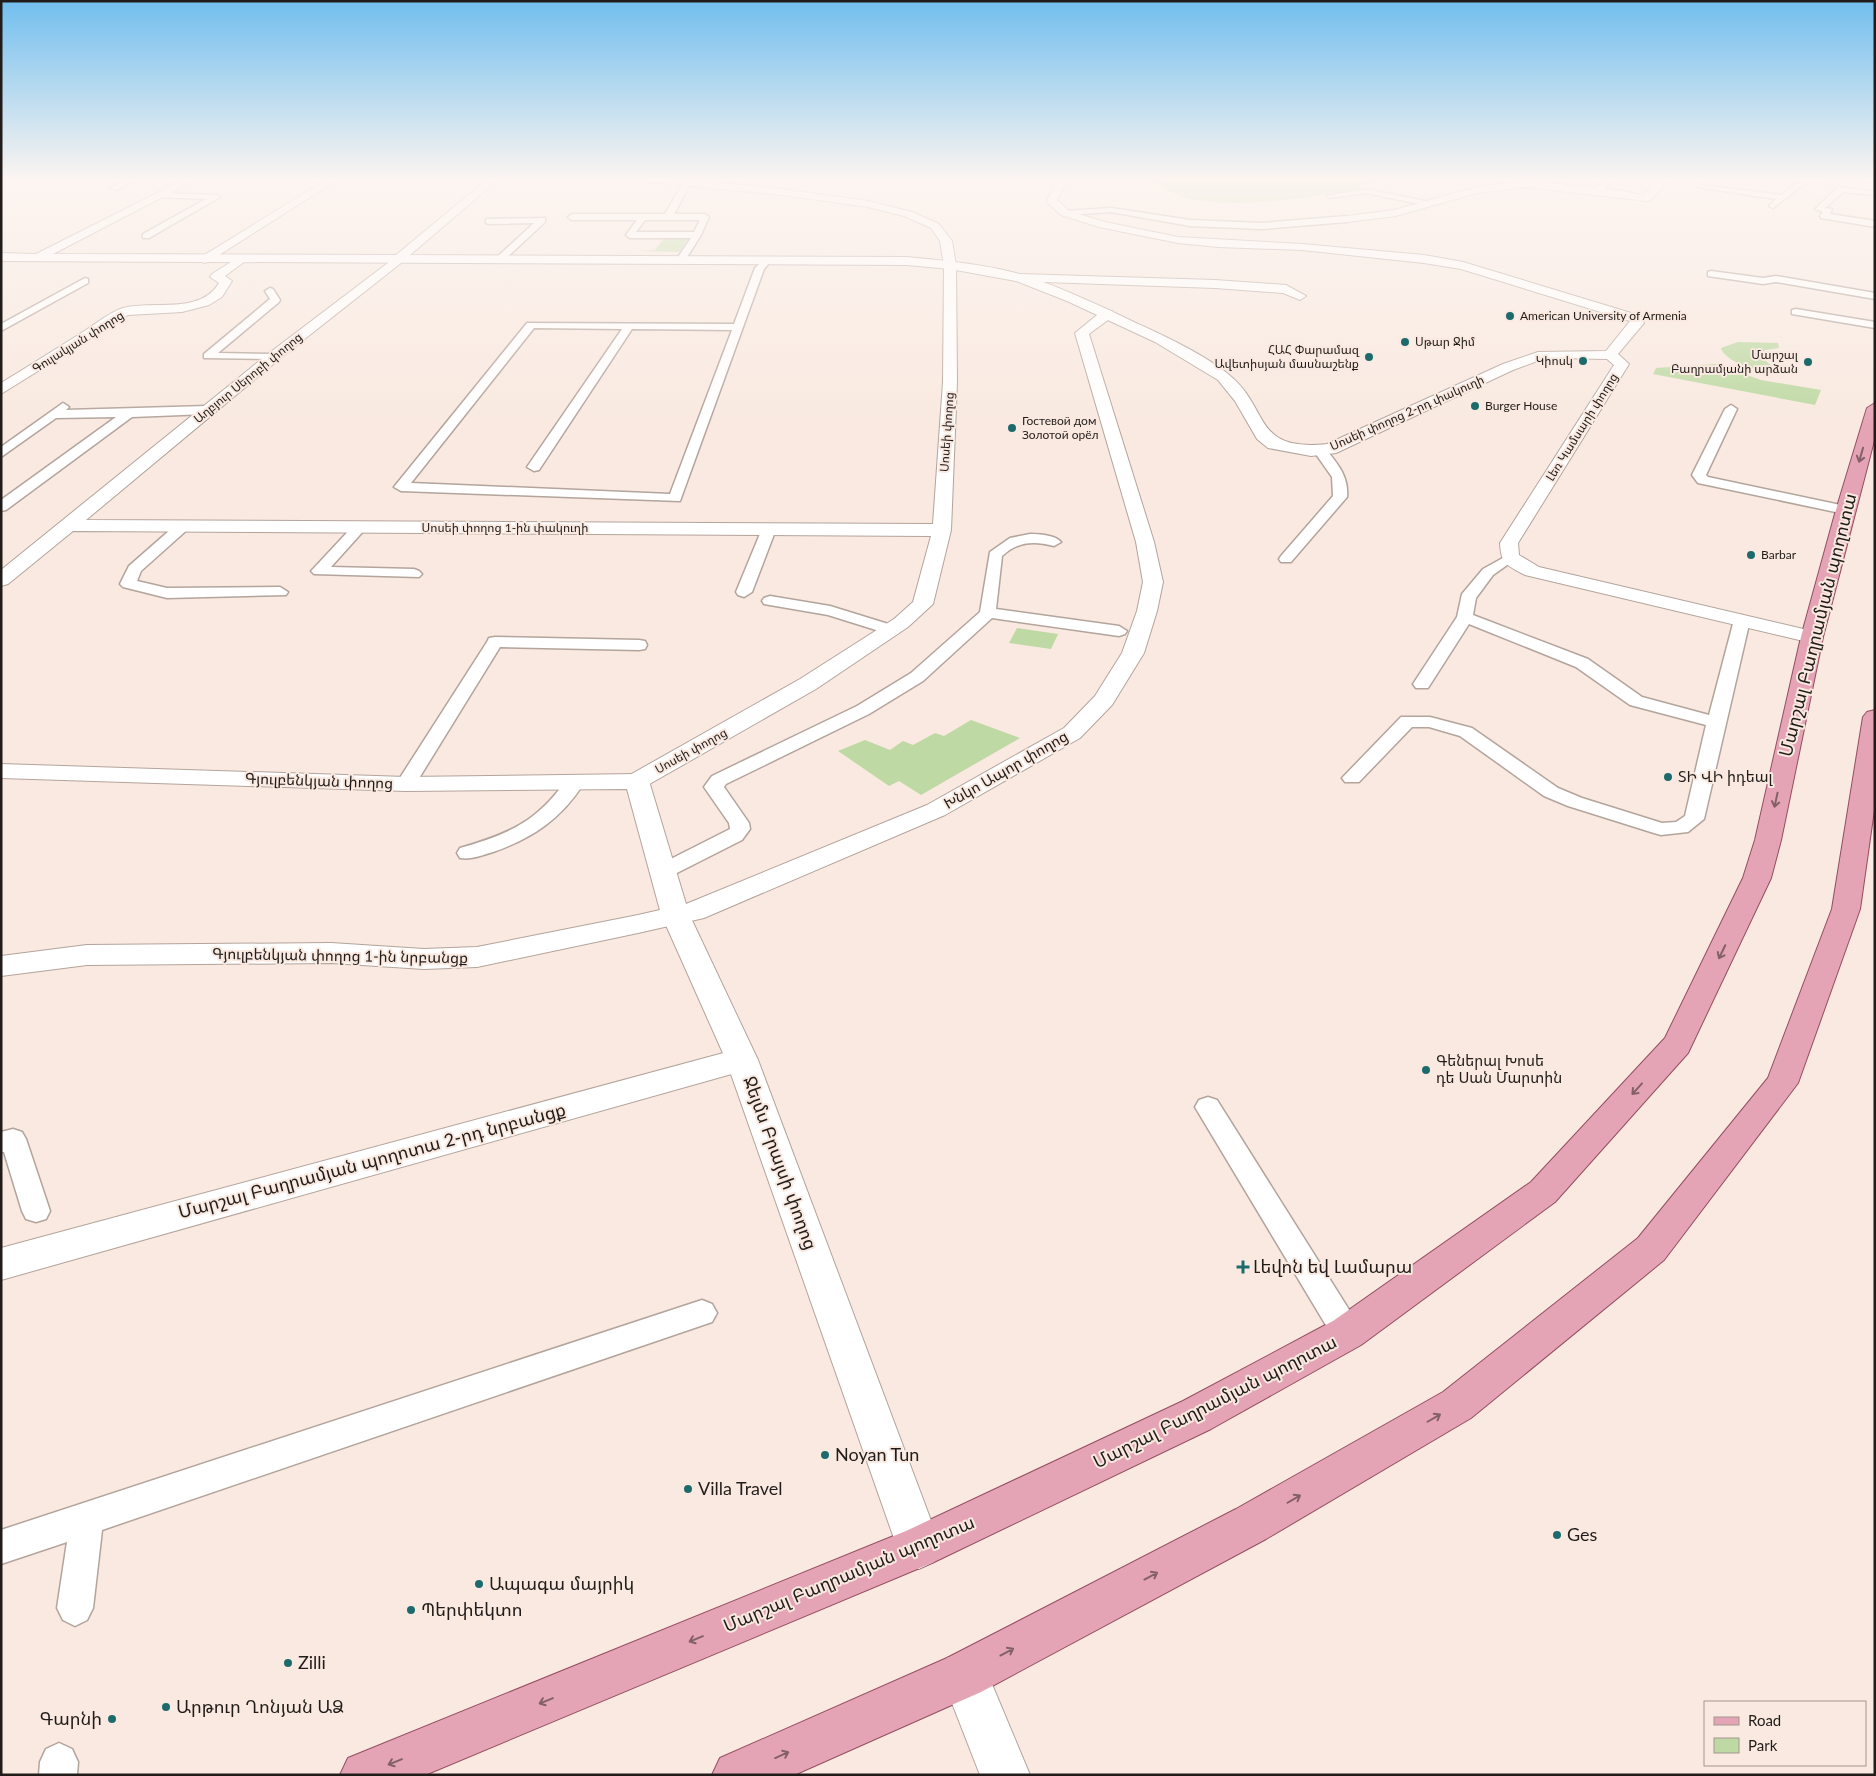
<svg xmlns="http://www.w3.org/2000/svg" width="1876" height="1776" font-family="Lato,'Noto Sans Armenian',sans-serif">
  <style>
    .green { fill: #bed9a3 }
    .lines { fill: none; stroke-linecap: round; stroke-linejoin: round }
    .service-casing { stroke: #b3a49c; stroke-width: 3 }
    .minor-casing { stroke: #b3a49c; stroke-width: 2 }
    .tertiary-casing { stroke: #b3a49c; stroke-width: 2 }
    .primary-casing { stroke: #954d60; stroke-width: 2 }
    .service { fill: #fff; fill-rule: evenodd }
    .minor { fill: #fff; fill-rule: evenodd }
    .tertiary { fill: #fff; fill-rule: evenodd }
    .primary { fill: #e5a4b6; fill-rule: evenodd }
    .oneway { stroke: #836068 }
    .poi-dot { fill: #1d6a6c; stroke: #f9e9e0; stroke-width: 2 }
    .labels { text-anchor: middle; stroke-width: 4; stroke-linejoin: round; paint-order: stroke }
    .far-poi-label { font-size: 12px; fill: #211c19; stroke: #f9e9e0; text-anchor: start }
    .far-street-label { font-size: 12px; fill: #211c19; stroke: #f9e9e0 }
    .street-label { font-size: 15px; fill: #211c19; stroke: #f9e9e0 }
    .poi-label { font-size: 15px; fill: #211c19; stroke: #f9e9e0; text-anchor: start }
    .near-street-label { font-size: 18px; fill: #211c19; stroke: #f9e9e0 }
    .near-poi-label { font-size: 18px; fill: #211c19; stroke: #f9e9e0; text-anchor: start }
  </style>
  <rect width="100%" height="100%" fill="#f9e9e0"/>
  <!-- green -->
  <g class="green">
    <path d="M 1152,178 L 1392,178 L 1359,186 L 1363,188 C 1315,196 1185,222 1152,178 Z"/>
    <path d="M 665,237 L 689,237 L 679,252 L 639,251 L 655,250 Z"/>
    <path d="M 1738,342 L 1778,343 L 1779,348 L 1765,350 L 1760,356 L 1773,367 C 1762,376 1724,361 1721,348 Z"/>
    <path d="M 1715,364 L 1761,380 L 1821,390 L 1815,405 L 1653,374 L 1656,368 Z"/>
    <path d="M 1017,628 L 1058,634 L 1051,649 L 1009,643 Z"/>
    <path d="M 971,720 L 1020,738 L 921,795 L 899,781 L 889,786 L 838,751 L 865,740 L 890,750 L 903,741 L 913,745 L 935,733 L 944,736 Z"/>
  </g>
  <g class="lines">
    <defs>
      <g id="service">
        <path d="M 130,178 L 139,178 L 117,190 L 110,188 Z"/>
        <path d="M 1606,178 L 1614,178 L 1605,188 L 1632,193 L 1628,195 L 1596,192 L 1596,188 Z"/>
        <path d="M 1804,178 L 1812,178 L 1773,208 L 1769,206 L 1776,199 L 1697,187 L 1701,185 L 1781,195 Z"/>
        <path d="M 687,181 L 691,183 L 674,214 L 705,214 L 709,217 L 701,235 L 684,262 L 676,260 L 691,238 L 630,238 L 626,235 L 637,220 L 572,220 L 568,217 L 572,214 L 665,214 L 683,183 ZM 645,220 L 700,220 L 694,232 L 636,232 Z"/>
        <path d="M 1838,187 L 1875,191 L 1875,195 L 1843,192 L 1825,208 L 1832,209 L 1830,214 L 1875,221 L 1875,227 L 1821,218 L 1820,216 L 1823,212 L 1815,209 Z"/>
        <path d="M 1366,189 L 1425,201 L 1429,203 L 1425,205 L 1366,193 L 1330,198 L 1326,196 Z"/>
        <path d="M 157,193 L 216,195 L 220,197 L 149,238 L 143,238 L 143,234 L 206,199 L 160,197 L 157,197 Z"/>
        <path d="M 1111,208 L 1190,220 L 1262,223 L 1347,216 L 1351,219 L 1347,222 L 1262,229 L 1190,226 L 1111,212 L 1065,215 L 1061,213 L 1065,211 Z"/>
        <path d="M 545,218 L 545,222 L 502,262 L 496,262 L 496,258 L 534,223 L 489,224 L 486,223 L 486,219 Z"/>
        <path d="M 766,258 L 771,261 L 764,269 L 680,501 L 401,491 L 394,487 L 527,323 L 734,324 L 755,268 ZM 534,328 L 622,329 L 527,467 L 534,471 L 539,470 L 632,329 L 732,330 L 670,494 L 411,483 Z"/>
        <path d="M 1711,271 L 1763,278 L 1776,276 L 1875,293 L 1875,299 L 1776,282 L 1763,284 L 1708,276 L 1708,272 Z"/>
        <path d="M 85,278 L 88,279 L 88,283 L 1,331 L 1,324 Z"/>
        <path d="M 270,288 L 273,289 L 280,300 L 279,302 L 218,353 L 273,354 L 277,355 L 277,359 L 204,358 L 204,354 L 270,299 L 265,291 Z"/>
        <path d="M 1796,309 L 1875,322 L 1875,328 L 1792,314 L 1792,310 Z"/>
        <path d="M 63,403 L 69,407 L 66,410 L 207,406 L 213,410 L 207,414 L 132,417 L 6,510 L 1,511 L 1,500 L 116,417 L 56,418 L 1,457 L 1,447 Z"/>
        <path d="M 1731,405 L 1737,409 L 1706,475 L 1708,477 L 1850,507 L 1852,510 L 1850,513 L 1845,514 L 1698,483 L 1692,475 L 1725,409 Z"/>
        <path d="M 1319,446 L 1324,447 C 1337,463 1349,476 1347,497 L 1291,562 L 1281,562 L 1279,559 L 1281,556 L 1333,496 L 1332,477 L 1313,450 Z"/>
        <path d="M 183,522 L 190,526 L 188,529 L 141,571 L 137,581 L 167,588 L 280,587 L 288,592 L 286,595 L 167,598 L 123,587 L 120,584 L 129,566 L 178,523 Z"/>
        <path d="M 360,523 L 367,527 L 331,567 L 414,569 L 419,571 L 422,574 L 419,577 L 314,574 L 311,571 L 314,568 L 355,524 Z"/>
        <path d="M 769,525 L 776,529 L 752,592 L 744,597 L 738,595 L 736,592 L 762,529 Z"/>
        <path d="M 1030,534 C 1040,534 1055,535 1061,542 L 1054,546 C 1034,541 1018,541 1002,556 L 996,609 L 1119,626 L 1127,631 L 1125,634 L 1119,636 L 992,618 L 923,681 L 869,714 L 726,784 L 724,787 L 749,823 L 750,829 L 742,840 L 669,877 L 662,879 L 655,877 L 652,872 L 655,867 L 730,829 L 729,823 L 704,787 L 712,776 L 857,706 L 911,673 L 980,612 L 990,552 L 1010,538 Z"/>
        <path d="M 1510,554 L 1517,558 L 1493,575 L 1476,598 L 1473,615 L 1588,659 L 1642,697 L 1709,715 L 1734,620 L 1742,615 L 1750,620 L 1704,819 L 1688,832 L 1661,835 L 1654,833 L 1568,806 L 1544,796 L 1460,736 L 1429,727 L 1412,727 L 1359,782 L 1345,782 L 1342,778 L 1401,717 L 1430,717 L 1472,728 L 1558,788 L 1582,798 L 1662,823 L 1676,822 L 1685,816 L 1706,725 L 1630,705 L 1576,667 L 1469,624 L 1428,688 L 1416,688 L 1413,684 L 1457,617 L 1462,594 L 1483,569 Z"/>
        <path d="M 770,596 L 830,606 L 898,627 L 900,630 L 892,635 L 828,615 L 764,604 L 762,601 L 764,598 Z"/>
        <path d="M 495,637 L 639,640 L 645,641 L 647,645 L 645,649 L 639,650 L 500,647 L 413,788 L 399,788 L 396,784 L 487,642 L 489,638 Z"/>
        <path d="M 574,777 L 581,779 L 584,783 C 561,819 533,838 493,852 C 482,855 471,860 460,858 L 457,853 L 460,848 C 509,834 537,822 567,779 Z"/>
        <path d="M 1208,1097 L 1217,1100 L 1358,1324 L 1362,1333 L 1358,1342 L 1347,1346 L 1336,1342 L 1195,1107 L 1199,1100 Z"/>
        <path d="M 13,1129 L 22,1132 L 26,1139 L 50,1211 L 46,1219 L 36,1222 L 26,1219 L 22,1211 L 4,1152 L 1,1152 L 1,1132 Z"/>
        <path d="M 702,1300 L 712,1304 L 717,1313 L 712,1322 L 102,1530 L 93,1608 L 87,1620 L 75,1626 L 63,1620 L 57,1608 L 67,1542 L 1,1564 L 1,1530 Z"/>
        <path d="M 59,1743 L 72,1749 L 78,1762 L 77,1775 L 39,1775 L 40,1762 L 46,1749 Z"/>
      </g>
      <g id="minor">
        <path d="M 329,178 L 340,178 L 208,262 L 204,263 L 198,259 Z"/>
        <path d="M 635,178 L 666,178 L 782,189 L 868,201 L 912,212 L 939,224 L 952,241 L 956,265 L 957,382 L 951,530 L 933,604 L 908,627 L 816,689 L 646,786 L 637,788 L 628,786 L 625,781 L 628,776 L 800,679 L 894,619 L 913,602 L 931,536 L 73,531 L 8,584 L 1,586 L 1,570 L 268,354 L 397,256 L 401,257 L 401,263 L 278,360 L 86,520 L 933,524 L 943,382 L 944,265 L 940,241 L 931,228 L 904,216 L 868,207 L 782,195 L 640,181 Z"/>
        <path d="M 1515,178 L 1644,195 L 1659,178 L 1669,178 L 1651,200 L 1647,201 L 1525,187 L 1477,193 L 1396,216 L 1347,222 L 1342,219 L 1347,216 L 1394,210 L 1477,187 L 1518,182 Z"/>
        <path d="M 1798,178 L 1824,178 L 1875,184 L 1875,190 L 1803,181 Z"/>
        <path d="M 242,255 L 248,259 L 225,276 L 232,281 L 222,297 L 209,305 L 182,312 L 128,315 L 1,394 L 1,383 C 30,365 58,348 86,330 C 97,323 110,312 123,308 C 154,300 200,315 219,283 L 210,277 L 212,274 Z"/>
        <path d="M 1019,274 L 1215,280 L 1286,285 L 1306,296 L 1300,300 L 1283,293 L 1215,288 L 1015,281 L 1013,278 L 1015,275 Z"/>
        <path d="M 1107,310 L 1112,311 L 1114,314 L 1112,317 L 1089,334 L 1154,542 L 1163,582 L 1157,611 L 1144,653 L 1112,705 L 1080,738 L 945,815 L 704,918 L 638,933 L 477,967 L 424,969 L 331,963 L 87,965 L 1,976 L 1,956 L 87,945 L 331,943 L 424,949 L 477,947 L 638,915 L 686,904 L 927,805 L 1064,728 L 1095,696 L 1122,653 L 1137,611 L 1143,582 L 1136,542 L 1075,333 L 1102,311 Z"/>
        <path d="M 742,1048 L 753,1052 L 758,1060 L 753,1068 L 1,1280 L 1,1248 Z"/>
        <path d="M 964,1652 L 981,1658 L 1030,1775 L 980,1775 L 941,1675 L 947,1658 Z"/>
      </g>
      <g id="tertiary">
        <path d="M 187,178 L 199,178 L 53,254 L 396,255 L 489,178 L 500,178 L 410,255 L 907,257 C 945,261 986,264 1023,275 C 1063,288 1101,306 1138,324 C 1165,336 1206,356 1228,374 C 1271,408 1251,452 1327,444 L 1503,364 L 1538,352 L 1606,351 L 1630,321 L 1461,269 L 1424,263 L 1302,250 L 1218,247 L 1178,243 L 1099,227 L 1061,215 L 1048,203 L 1047,201 L 1056,182 L 1051,178 L 1062,178 L 1066,181 L 1057,200 L 1069,211 L 1105,222 L 1178,237 L 1302,244 L 1424,255 L 1463,262 L 1641,316 L 1644,323 L 1618,354 L 1629,364 L 1518,543 L 1519,555 L 1539,567 L 1812,631 L 1820,632 L 1823,637 L 1820,642 L 1812,643 L 1525,575 C 1507,565 1501,565 1500,543 L 1614,365 L 1607,359 L 1555,358 L 1540,360 L 1513,370 L 1336,453 L 1311,456 L 1268,448 L 1257,439 L 1235,401 L 1218,380 L 1155,342 L 1067,301 L 1016,281 L 950,269 L 907,265 L 1,261 L 1,253 L 36,254 Z"/>
        <path d="M 1,764 L 406,777 L 637,774 L 646,776 L 649,781 L 689,914 L 758,1060 L 941,1547 L 934,1562 L 919,1569 L 904,1562 L 897,1547 L 726,1060 L 661,914 L 627,789 L 406,791 L 1,778 Z"/>
      </g>
      <g id="primary">
        <path d="M 1875,403 L 1875,437 L 1823,637 L 1781,840 L 1771,878 L 1688,1053 L 1555,1202 L 1361,1345 L 1211,1429 L 934,1562 L 425,1775 L 340,1775 L 348,1758 L 906,1531 L 1183,1401 L 1333,1321 L 1531,1182 L 1665,1038 L 1743,878 L 1755,840 L 1801,637 L 1836,510 L 1867,408 Z"/>
        <path d="M 1875,710 L 1875,803 L 1860,909 L 1798,1083 L 1664,1260 L 1471,1418 L 1266,1539 L 981,1692 L 794,1775 L 712,1775 L 720,1758 L 947,1658 L 1236,1509 L 1443,1392 L 1638,1238 L 1768,1078 L 1832,909 L 1863,717 L 1867,712 Z"/>
      </g>
    </defs>
    <!-- service casing -->
    <use href="#service" class="service-casing"/>
    <!-- minor casing -->
    <use href="#minor" class="minor-casing"/>
    <!-- tertiary casing -->
    <use href="#tertiary" class="tertiary-casing"/>
    <!-- primary casing -->
    <use href="#primary" class="primary-casing"/>
    <!-- service -->
    <use href="#service" class="service"/>
    <!-- minor -->
    <use href="#minor" class="minor"/>
    <!-- tertiary -->
    <use href="#tertiary" class="tertiary"/>
    <!-- primary -->
    <use href="#primary" class="primary"/>
  </g>
  <!-- one-way arrows -->
  <defs><path id="oneway-shaft" d="M-6 0H5M1.5-3L5.5 0L1.5 3" fill="none" stroke-width="1.6" stroke-linecap="round" stroke-linejoin="round" transform="scale(1.25)"/></defs>
  <g class="oneway">
    <use href="#oneway-shaft" transform="translate(1861 455) rotate(106)"/>
    <use href="#oneway-shaft" transform="translate(1776 800) rotate(102)"/>
    <use href="#oneway-shaft" transform="translate(1722 952) rotate(116)"/>
    <use href="#oneway-shaft" transform="translate(1637 1089) rotate(132)"/>
    <use href="#oneway-shaft" transform="translate(1434 1418) rotate(-30)"/>
    <use href="#oneway-shaft" transform="translate(1294 1499) rotate(-30)"/>
    <use href="#oneway-shaft" transform="translate(1151 1576) rotate(-28)"/>
    <use href="#oneway-shaft" transform="translate(696 1639) rotate(158)"/>
    <use href="#oneway-shaft" transform="translate(1007 1652) rotate(-28)"/>
    <use href="#oneway-shaft" transform="translate(546 1701) rotate(158)"/>
    <use href="#oneway-shaft" transform="translate(782 1755) rotate(-24)"/>
    <use href="#oneway-shaft" transform="translate(395 1762) rotate(158)"/>
  </g>
  <!-- sky -->
  <linearGradient id="sky" x2="0" y2="1"><stop stop-color="#71beee"/><stop offset="0.42" stop-color="#fcf5f1"/><stop offset="1" stop-color="#fcf5f1" stop-opacity="0"/></linearGradient>
  <rect width="1876" height="426" fill="url(#sky)"/>
  <!-- markers -->
  <g class="poi-dot">
    <circle cx="1510" cy="316" r="5"/>
    <circle cx="1405" cy="342" r="5"/>
    <circle cx="1369" cy="357" r="5"/>
    <circle cx="1583" cy="361" r="5"/>
    <circle cx="1808" cy="362" r="5"/>
    <circle cx="1475" cy="406" r="5"/>
    <circle cx="1012" cy="428" r="5"/>
    <circle cx="1751" cy="555" r="5"/>
    <circle cx="1668" cy="777" r="5"/>
    <circle cx="1426" cy="1070" r="5"/>
    <path d="M1240.5 1259.5h5v5h5v5h-5v5h-5v-5h-5v-5h5z"/>
    <circle cx="825" cy="1455" r="5"/>
    <circle cx="688" cy="1489" r="5"/>
    <circle cx="1557" cy="1535" r="5"/>
    <circle cx="479" cy="1584" r="5"/>
    <circle cx="411" cy="1610" r="5"/>
    <circle cx="288" cy="1663" r="5"/>
    <circle cx="166" cy="1707" r="5"/>
    <circle cx="112" cy="1719" r="5"/>
  </g>
  <g class="labels">
    <!-- far-poi labels -->
    <g class="far-poi-label">
      <text x="1520" y="320">American University of Armenia</text>
      <text x="1415" y="346">Սթար Ջիմ</text>
      <text x="1359" y="354" text-anchor="end">ՀԱՀ Փարամազ<tspan x="1359" dy="14">Ավետիսյան մասնաշենք</tspan></text>
      <text x="1798" y="359" text-anchor="end">Մարշալ<tspan x="1798" dy="14">Բաղրամյանի արձան</tspan></text>
      <text x="1573" y="365" text-anchor="end">Կիոսկ</text>
      <text x="1485" y="410">Burger House</text>
      <text x="1022" y="425">Гостевой дом<tspan x="1022" dy="14">Золотой орёл</tspan></text>
      <text x="1761" y="559">Barbar</text>
    </g>
    <!-- far-street labels -->
    <g class="far-street-label">
      <text transform="translate(78 342) rotate(-32)" y="4">Գուլակյան փողոց</text>
      <text transform="translate(248 378) rotate(-39)" y="4">Աղբյուր Սերոբի փողոց</text>
      <text transform="translate(1407 413) rotate(-24)" y="4">Սոսեի փողոց 2-րդ փակուղի</text>
      <text transform="translate(1582 427) rotate(-58)" y="4">Լեռ Կամսարի փողոց</text>
      <text transform="translate(947 432) rotate(-86)" y="4">Սոսեի փողոց</text>
      <text x="505" y="532">Սոսեի փողոց 1-ին փակուղի</text>
      <text transform="translate(691 751) rotate(-29)" y="4">Սոսեի փողոց</text>
    </g>
    <!-- street labels -->
    <g class="street-label">
      <text transform="translate(1006 770) rotate(-30)" y="5">Խնկո Ապոր փողոց</text>
      <text transform="translate(319 781) rotate(2)" y="5">Գյուլբենկյան փողոց</text>
      <text transform="translate(340 956) rotate(1)" y="5">Գյուլբենկյան փողոց 1-ին նրբանցք</text>
    </g>
    <!-- poi labels -->
    <g class="poi-label">
      <text x="1678" y="782">ՏԻ ՎԻ իդեալ</text>
      <text x="1436" y="1066">Գեներալ Խոսե<tspan x="1436" dy="17">դե Սան Մարտին</tspan></text>
    </g>
    <!-- near-street labels -->
    <g class="near-street-label">
      <text transform="translate(1818 625) rotate(-76)" y="6">Մարշալ Բաղրամյան պողոտա</text>
      <text transform="translate(372 1161) rotate(-15)" y="6">Մարշալ Բաղրամյան պողոտա 2-րդ նրբանցք</text>
      <text transform="translate(780 1163) rotate(70)" y="6">Ջեյմս Բրայսի փողոց</text>
      <text transform="translate(1215 1402) rotate(-27)" y="6">Մարշալ Բաղրամյան պողոտա</text>
      <text transform="translate(849 1574) rotate(-23)" y="6">Մարշալ Բաղրամյան պողոտա</text>
    </g>
    <!-- near-poi labels -->
    <g class="near-poi-label">
      <text x="1253" y="1273">Լեվոն եվ Լամարա</text>
      <text x="835" y="1461">Noyan Tun</text>
      <text x="698" y="1495">Villa Travel</text>
      <text x="1567" y="1541">Ges</text>
      <text x="489" y="1590">Ապագա մայրիկ</text>
      <text x="421" y="1616">Պերփեկտո</text>
      <text x="298" y="1669">Zilli</text>
      <text x="176" y="1713">Արթուր Ղոնյան ԱՁ</text>
      <text x="102" y="1725" text-anchor="end">Գարնի</text>
    </g>
  </g>
  <!-- border -->
  <rect width="1876" height="1776" fill="none" stroke="#211c19" stroke-width="5"/>
  <!-- legend -->
  <rect x="1704" y="1701" width="162" height="65" fill="#f9e9e0" stroke="#a39790"/>
  <rect x="1714" y="1717" width="25" height="8" fill="#e5a4b6" stroke="#a39790"/>
  <text x="1748" y="1726" font-size="15" fill="#211c19">Road</text>
  <rect x="1714" y="1738" width="25" height="15" fill="#bed9a3" stroke="#a39790"/>
  <text x="1748" y="1751" font-size="15" fill="#211c19">Park</text>
</svg>
